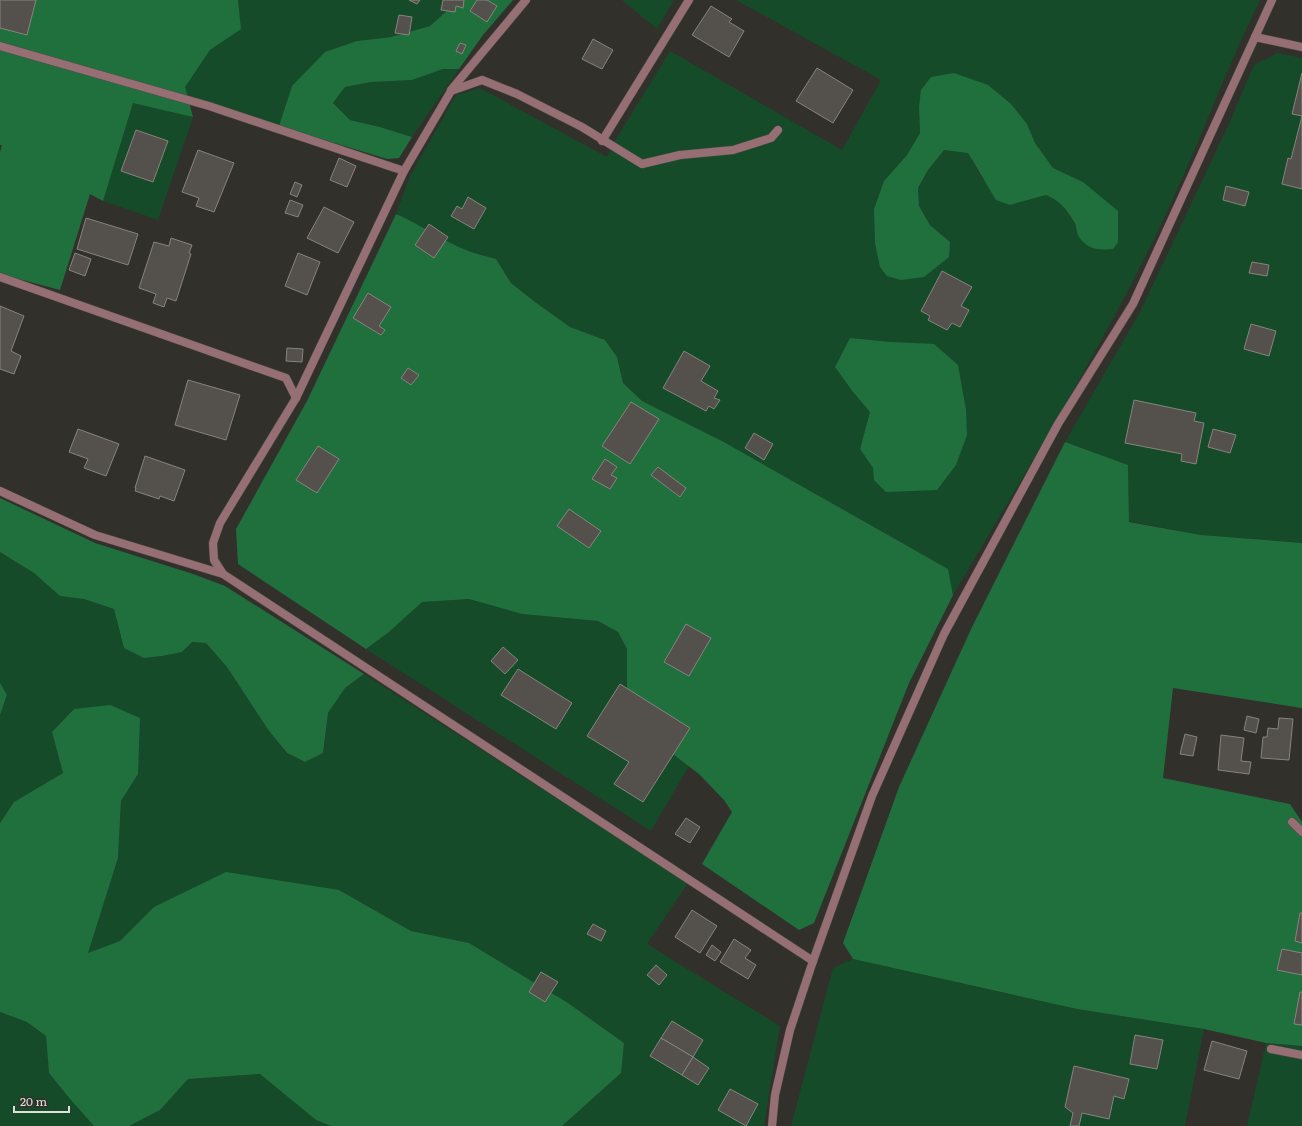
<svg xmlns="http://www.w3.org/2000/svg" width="1302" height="1126" font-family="Literata,serif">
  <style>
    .green { fill: #154b29; fill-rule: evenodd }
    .forest { fill: #20703e }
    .building { fill: #54514c; stroke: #87847e }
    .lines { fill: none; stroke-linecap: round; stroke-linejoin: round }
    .minor-casing { stroke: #4e4c46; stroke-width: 9 }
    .minor { stroke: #966f75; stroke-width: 8 }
  </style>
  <rect width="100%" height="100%" fill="#32302a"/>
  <!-- green -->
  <g class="green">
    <path d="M 238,0 L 456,0 L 450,8 L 430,26 L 391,37 L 357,41 L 292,86 L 279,126 L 188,100 L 185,87 L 210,50 L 240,29 Z"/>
    <path d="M 622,0 L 674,0 L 657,29 Z"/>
    <path d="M 736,0 L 1260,0 C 1223,75 1195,156 1158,231 C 1097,356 1024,475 953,595 L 948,569 L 722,441 L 642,401 L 623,383 L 617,357 L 605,340 L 570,327 L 535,302 L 511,283 L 496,259 C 486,256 475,254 466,250 C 441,240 420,224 396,214 L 410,176 L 456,95 L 480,88 L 607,157 L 616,139 L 670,51 L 842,150 L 881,80 ZM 919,107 L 1027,124 L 1035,143 L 1053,168 L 1083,182 L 1079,237 L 1074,221 L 1059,202 L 1046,195 L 1010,205 L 981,177 L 968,153 L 944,150 L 928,170 L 918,188 L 919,206 L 930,225 L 950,242 L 874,209 L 884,181 L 907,155 L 920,133 ZM 850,338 L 891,342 L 873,468 L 860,449 L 870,412 L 853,392 L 835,367 Z"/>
    <path d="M 1278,53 L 1302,58 L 1302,543 L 1201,535 L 1129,521 L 1128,465 L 1065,442 L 1140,312 L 1227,128 L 1254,65 Z"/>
    <path d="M 443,69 L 459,69 L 412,137 L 380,127 L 350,120 L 333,103 L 345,87 L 371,82 L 412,80 Z"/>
    <path d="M 133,102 L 193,117 L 158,220 L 103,201 Z"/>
    <path d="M 0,552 L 34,573 L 60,596 L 84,599 L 114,609 L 124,648 L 144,658 L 162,656 L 182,652 L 192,642 L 206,643 L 227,667 L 269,731 L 286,753 L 305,762 L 323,753 L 328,713 L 345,688 L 364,674 L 688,883 L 647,944 L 780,1026 L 764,1126 L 562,1126 L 621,1073 L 624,1043 L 568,1003 L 469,943 L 411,931 L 339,890 L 154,907 L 120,941 L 88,953 L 118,858 L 121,801 L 138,774 L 74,709 L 52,732 L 63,773 L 14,802 L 0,823 L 0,715 L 7,696 L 0,683 Z"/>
    <path d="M 469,599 L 522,614 L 598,621 L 618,632 L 627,649 L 627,692 L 645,744 L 674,755 L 689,766 L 651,831 L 366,649 L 389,632 L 421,602 Z"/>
    <path d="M 853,959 L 1076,1009 L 1204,1029 L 1185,1126 L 791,1126 L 833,968 Z"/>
    <path d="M 0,1012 L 27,1022 L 46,1036 L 49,1073 L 70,1099 L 94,1126 L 0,1126 Z"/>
    <path d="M 1266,1043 L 1302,1046 L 1302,1126 L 1247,1126 Z"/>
    <path d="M 260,1074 L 316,1120 L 331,1126 L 129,1126 L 160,1110 L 188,1079 Z"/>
  </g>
  <!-- forest -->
  <g class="forest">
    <path d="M 0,0 L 238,0 L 241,29 L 210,50 L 185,87 L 193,117 L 133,103 L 103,201 L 90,194 L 60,290 L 0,274 L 0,152 L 2,145 L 0,145 Z"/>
    <path d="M 456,0 L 513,0 L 483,35 L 459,69 L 443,69 L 412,80 L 371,82 L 345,87 L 333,103 L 350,120 L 380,127 L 412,137 L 399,158 L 387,159 L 279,126 L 292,86 L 325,52 L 357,41 L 391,37 L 430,26 L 450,8 Z"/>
    <path d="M 954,73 L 988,85 L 1011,104 L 1027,124 L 1035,143 L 1053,168 L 1083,182 L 1118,211 L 1118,242 L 1113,249 C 1099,250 1088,250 1079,237 C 1076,232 1077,225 1073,220 C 1065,207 1059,201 1046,195 L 1010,205 L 996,200 L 968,153 L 944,150 L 928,170 L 918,188 L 919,206 L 930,225 L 950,242 L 949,257 L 924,277 L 901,280 L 887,276 L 880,267 L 875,243 L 874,209 L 884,181 L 907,155 L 920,133 L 919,107 L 921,90 L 931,77 Z"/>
    <path d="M 396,214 C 420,224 441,240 466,250 C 475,254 486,256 496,259 L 511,283 L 535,302 L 570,327 L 605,340 L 617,357 L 623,383 L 642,401 L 722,441 L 948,569 L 953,595 L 909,683 L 814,923 L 799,930 L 702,864 L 732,812 L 724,800 L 699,774 L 674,755 L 645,744 L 627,692 L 627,649 L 618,632 L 598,621 L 522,614 L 469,599 L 422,602 L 389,632 L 366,649 L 238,564 L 236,529 L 307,401 Z"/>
    <path d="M 850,338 L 891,342 L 934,344 L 958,365 L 966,410 L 967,435 L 956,465 L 937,490 L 886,492 L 874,480 L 873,468 L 860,449 L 870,412 L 853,392 L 835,367 Z"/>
    <path d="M 1065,442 L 1128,465 L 1129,522 L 1201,535 L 1302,543 L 1302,708 L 1173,688 L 1163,778 L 1290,804 L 1302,822 L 1302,1046 L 1266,1043 L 1204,1029 L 1077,1009 L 853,959 L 843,943 L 899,787 L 972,627 Z"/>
    <path d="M 0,498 L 95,543 L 193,574 L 225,586 L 364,674 L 345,688 L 328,713 L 323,753 L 305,762 L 287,753 L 269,731 L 227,667 L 206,643 L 192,642 L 182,652 L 162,656 L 144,658 L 124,648 L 114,609 L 84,599 L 60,596 L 34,573 L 0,552 Z"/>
    <path d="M 0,683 L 7,695 L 0,715 Z"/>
    <path d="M 110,705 L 140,718 L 138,774 L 121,801 L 118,858 L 88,953 L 120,941 L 154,907 L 226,872 L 339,890 L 411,931 L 469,943 L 568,1003 L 624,1043 L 621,1073 L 562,1126 L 331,1126 L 316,1120 L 260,1074 L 188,1079 L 160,1110 L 129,1126 L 94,1126 L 70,1099 L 49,1073 L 46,1036 L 27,1022 L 0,1012 L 0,823 L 14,802 L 63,773 L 52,732 L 74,709 Z"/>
  </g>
  <!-- building -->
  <g class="building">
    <path d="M 0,0 L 36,0 L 27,35 L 0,28 Z"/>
    <path d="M 409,0 L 420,0 L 417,4 Z"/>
    <path d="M 443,0 L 464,0 L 463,8 L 456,6 L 455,12 L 441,10 Z"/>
    <path d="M 477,0 L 487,0 L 497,6 L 487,22 L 470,11 Z"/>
    <path d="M 711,6 L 732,19 L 729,22 L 744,31 L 729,57 L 692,35 Z"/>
    <path d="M 399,15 L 412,17 L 409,35 L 395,33 Z"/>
    <path d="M 593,39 L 613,50 L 602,69 L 582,59 Z"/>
    <path d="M 460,43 L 466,45 L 462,54 L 456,51 Z"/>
    <path d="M 817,68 L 853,90 L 833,123 L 796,101 Z"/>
    <path d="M 1302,73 L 1302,189 L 1282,184 L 1288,158 L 1291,159 L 1302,116 L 1292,114 Z"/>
    <path d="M 136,130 L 168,141 L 153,182 L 121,171 Z"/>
    <path d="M 198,150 L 234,163 L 214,212 L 196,206 L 199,198 L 182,192 Z"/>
    <path d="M 339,158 L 356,166 L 347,187 L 330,180 Z"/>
    <path d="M 295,182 L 302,185 L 297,197 L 290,194 Z"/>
    <path d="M 1226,186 L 1249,192 L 1245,206 L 1223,200 Z"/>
    <path d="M 468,197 L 486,208 L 474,229 L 451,216 L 457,206 L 462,209 Z"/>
    <path d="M 290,200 L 303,205 L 298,217 L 285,213 Z"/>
    <path d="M 324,207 L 354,222 L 338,253 L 307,238 Z"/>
    <path d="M 86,218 L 138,234 L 128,265 L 77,249 Z"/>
    <path d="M 429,224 L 448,237 L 434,258 L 415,245 Z"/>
    <path d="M 171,238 L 192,245 L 189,253 L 191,254 L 176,301 L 167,298 L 164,307 L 153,303 L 156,294 L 139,288 L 154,242 L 169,246 Z"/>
    <path d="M 75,253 L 91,259 L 85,276 L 69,270 Z"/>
    <path d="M 298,253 L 320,262 L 307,295 L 285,286 Z"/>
    <path d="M 1252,262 L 1269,265 L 1267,276 L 1249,273 Z"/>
    <path d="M 942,271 L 972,287 L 961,306 L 969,310 L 960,327 L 952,323 L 947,330 L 928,320 L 930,316 L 921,311 Z"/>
    <path d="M 368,293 L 391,307 L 379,326 L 385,330 L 381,335 L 353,318 Z"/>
    <path d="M 0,306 L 24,316 L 11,351 L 21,356 L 14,374 L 0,369 Z"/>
    <path d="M 1251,324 L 1276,331 L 1269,356 L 1244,349 Z"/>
    <path d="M 287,348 L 303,349 L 302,362 L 286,361 Z"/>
    <path d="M 684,351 L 710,366 L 701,381 L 718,391 L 714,398 L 720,400 L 714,409 L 709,406 L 706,411 L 663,388 Z"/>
    <path d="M 408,368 L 419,375 L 411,385 L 401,378 Z"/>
    <path d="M 188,380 L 240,395 L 226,440 L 175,425 Z"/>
    <path d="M 1134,400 L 1196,413 L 1194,421 L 1204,423 L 1196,464 L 1181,461 L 1182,454 L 1125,443 Z"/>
    <path d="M 631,402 L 659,419 L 630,464 L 602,446 Z"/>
    <path d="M 78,429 L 119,444 L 106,476 L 84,468 L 88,459 L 69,452 Z"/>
    <path d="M 1213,429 L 1236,435 L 1230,453 L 1208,447 Z"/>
    <path d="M 754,433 L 773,444 L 764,460 L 745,448 Z"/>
    <path d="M 318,446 L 339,459 L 317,493 L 296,480 Z"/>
    <path d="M 145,456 L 185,470 L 174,501 L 160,496 L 159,499 L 135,491 L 136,488 L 135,488 Z"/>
    <path d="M 605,459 L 617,467 L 611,475 L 617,478 L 610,489 L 592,479 Z"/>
    <path d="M 658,467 L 686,488 L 680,497 L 651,475 Z"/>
    <path d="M 569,509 L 601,531 L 589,548 L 557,526 Z"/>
    <path d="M 686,624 L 711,638 L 689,676 L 664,662 Z"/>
    <path d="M 503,647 L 518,660 L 505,674 L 491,661 Z"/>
    <path d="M 518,669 L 572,703 L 556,729 L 501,695 Z"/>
    <path d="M 620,684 L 690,728 L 643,802 L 614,784 L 629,762 L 587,736 Z"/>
    <path d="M 1247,716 L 1259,719 L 1256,733 L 1244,730 Z"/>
    <path d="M 1279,718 L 1293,719 L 1289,760 L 1261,758 L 1263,737 L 1267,737 L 1268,728 L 1278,729 Z"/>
    <path d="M 1185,734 L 1197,737 L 1193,756 L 1180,754 Z"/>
    <path d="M 1221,735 L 1244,738 L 1241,761 L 1251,762 L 1249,774 L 1218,770 Z"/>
    <path d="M 686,818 L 700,827 L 690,843 L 675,834 Z"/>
    <path d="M 692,910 L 717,926 L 700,953 L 675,937 Z"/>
    <path d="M 1300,913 L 1302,913 L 1302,943 L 1295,941 Z"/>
    <path d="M 593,924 L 606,931 L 601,941 L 587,934 Z"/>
    <path d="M 734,939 L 751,950 L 745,958 L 756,965 L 748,979 L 720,962 Z"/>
    <path d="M 712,945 L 721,952 L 715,961 L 706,955 Z"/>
    <path d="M 1282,949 L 1302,953 L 1302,975 L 1277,970 Z"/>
    <path d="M 656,965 L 667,975 L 659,985 L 647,975 Z"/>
    <path d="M 541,972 L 558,982 L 545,1002 L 529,992 Z"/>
    <path d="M 1300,992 L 1302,992 L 1302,1025 L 1294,1024 Z"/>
    <path d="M 672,1021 L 703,1040 L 693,1057 L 661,1038 Z"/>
    <path d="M 1135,1035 L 1163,1040 L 1157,1069 L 1130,1064 Z"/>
    <path d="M 661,1038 L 693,1057 L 682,1075 L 650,1056 Z"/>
    <path d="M 1212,1041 L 1247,1051 L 1239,1079 L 1204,1070 Z"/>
    <path d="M 693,1057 L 709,1068 L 698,1085 L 682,1075 Z"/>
    <path d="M 1074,1066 L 1129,1079 L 1124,1099 L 1114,1096 L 1109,1119 L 1082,1113 L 1079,1126 L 1070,1126 L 1073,1113 L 1065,1107 Z"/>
    <path d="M 730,1089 L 758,1104 L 746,1126 L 718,1110 Z"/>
  </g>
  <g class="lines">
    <defs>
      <g id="minor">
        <path d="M 1255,37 L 1302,47"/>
        <path d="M 0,46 L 209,106 L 404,171"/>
        <path d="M 451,90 L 526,0"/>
        <path d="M 778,130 L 771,138 L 733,150 L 680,155 L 642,164 L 582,127 L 517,94 L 482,80 L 451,91 L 404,171 L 296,398 L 220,523 L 213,543 L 214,560 L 223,574 L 813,961"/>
        <path d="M 602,141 L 689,0"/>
        <path d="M 0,277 L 286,378 L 296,398"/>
        <path d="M 0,491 L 95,535 L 223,574"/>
        <path d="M 1292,822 L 1302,832"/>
        <path d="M 1271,1049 L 1302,1055"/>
        <path d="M 772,1126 L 775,1095 L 790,1030 L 813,961 L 872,796 L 944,634 L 1058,424 L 1133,304 L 1272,0"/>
      </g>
    </defs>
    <!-- minor casing -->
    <use href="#minor" class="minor-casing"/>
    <!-- minor -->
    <use href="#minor" class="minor"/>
  </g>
  <!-- scale -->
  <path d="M14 1106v6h55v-6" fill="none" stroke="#e0dedb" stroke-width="2"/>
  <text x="20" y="1106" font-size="12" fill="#e0dedb" stroke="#32302a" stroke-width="3" paint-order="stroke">20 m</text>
</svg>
